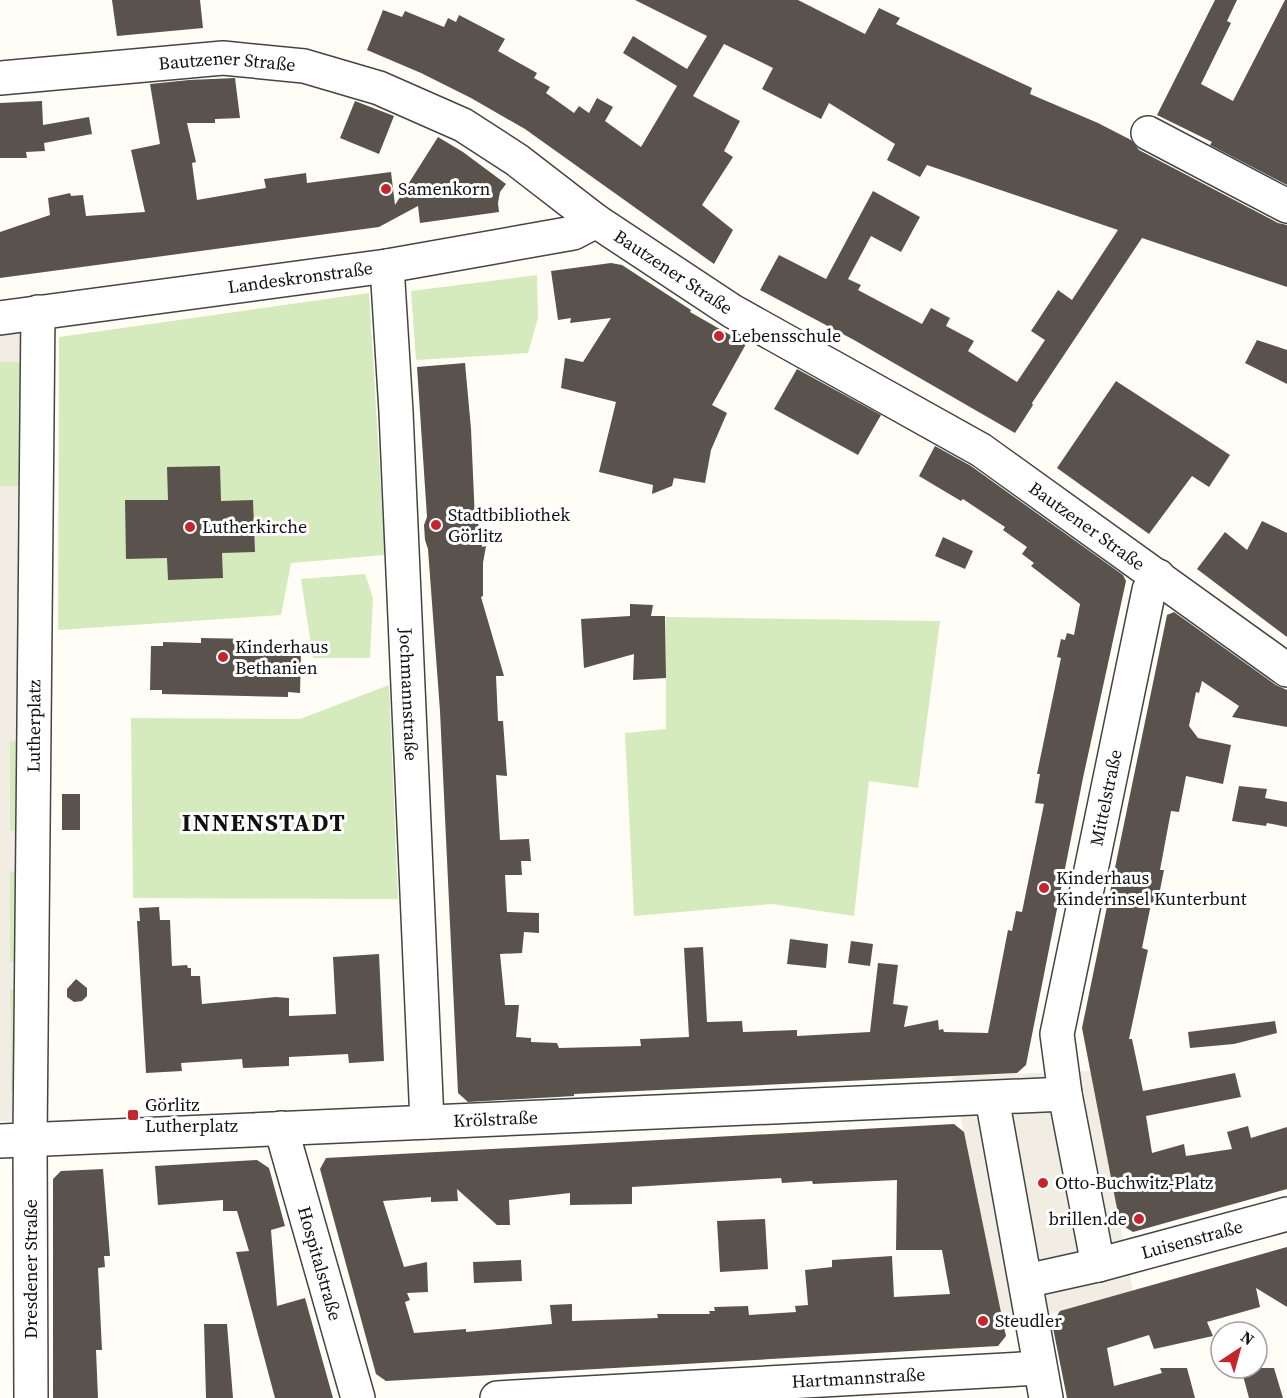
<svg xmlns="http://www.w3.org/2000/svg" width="1287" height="1398" font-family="'Source Serif 4',serif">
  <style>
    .green { fill: #d5ebbd }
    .plaza { fill: #f1ede2; fill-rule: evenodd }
    .building { fill: #5a524d; fill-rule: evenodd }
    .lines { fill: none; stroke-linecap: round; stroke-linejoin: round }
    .minor-casing { stroke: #444; stroke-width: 36 }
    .minor { stroke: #fff; stroke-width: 33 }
    .poi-dot { fill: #c4262e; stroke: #fff; stroke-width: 2 }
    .labels { text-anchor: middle; stroke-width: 6; stroke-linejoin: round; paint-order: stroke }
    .street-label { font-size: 18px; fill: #111; stroke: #fff }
    .poi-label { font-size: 18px; fill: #111; stroke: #fff; text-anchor: start }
    .district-label { font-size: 24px; font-weight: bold; letter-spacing: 1.5px; fill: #111; stroke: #fff }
  </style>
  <rect width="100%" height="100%" fill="#fffdf5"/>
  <!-- green -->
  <g class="green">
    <path d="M 537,275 L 538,318 L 528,353 L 416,360 L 411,291 Z"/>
    <path d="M 369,293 L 385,555 L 291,563 L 281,615 L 58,630 L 59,337 Z"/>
    <path d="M 22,361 L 22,486 L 0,486 L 0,362 Z"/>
    <path d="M 365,574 L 373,598 L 370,658 L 313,658 L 301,579 Z"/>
    <path d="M 666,617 L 940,621 L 918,788 L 869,781 L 854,916 L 772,904 L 634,916 L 625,733 L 666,729 Z"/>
    <path d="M 389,685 L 398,899 L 133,898 L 131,718 L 300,719 Z"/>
    <path d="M 10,740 L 20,740 L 20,831 L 9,831 Z"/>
    <path d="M 10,871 L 20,871 L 20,962 L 9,962 Z"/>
    <path d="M 10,989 L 19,989 L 20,1091 L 11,1091 Z"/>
  </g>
  <!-- plaza -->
  <g class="plaza">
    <path d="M 14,326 L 21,328 L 24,334 L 20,1114 L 19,1118 L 14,1121 L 0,1121 L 0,486 L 22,486 L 22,362 L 0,362 L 0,327 ZM 20,740 L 20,830 L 10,831 L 10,741 ZM 20,871 L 20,961 L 10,962 L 10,872 ZM 10,989 L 19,989 L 19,1091 L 11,1091 Z"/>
    <path d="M 1091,1071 L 1133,1291 L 1004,1327 L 952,1076 Z"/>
  </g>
  <!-- building -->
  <g class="building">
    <path d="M 112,0 L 200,0 L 203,28 L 117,36 Z"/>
    <path d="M 635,0 L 798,0 L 865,34 L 879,8 L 900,18 L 896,24 L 1032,88 L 1030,94 L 1098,123 L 1131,140 L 1139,150 L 1278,223 L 1287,225 L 1287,287 L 1142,238 L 1032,403 L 1033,405 L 1015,433 L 854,340 L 760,290 L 779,255 L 826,279 L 873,191 L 920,217 L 901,252 L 871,236 L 848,279 L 861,285 L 858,290 L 922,324 L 931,308 L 950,318 L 946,326 L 974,341 L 968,351 L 1017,382 L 1045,340 L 1031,331 L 1058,290 L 1072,300 L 1118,230 L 927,165 L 920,177 L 887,160 L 895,144 L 829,103 L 821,119 L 762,89 L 773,68 L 724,44 L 693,96 L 740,121 L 724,151 L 733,157 L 702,205 L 733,230 L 714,264 L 525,129 L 471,98 L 421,73 L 367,50 L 383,10 L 402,17 L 405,11 L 444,27 L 448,18 L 456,22 L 459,15 L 505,39 L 498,51 L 537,73 L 534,78 L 550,87 L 546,93 L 574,113 L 579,106 L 589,113 L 597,98 L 613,107 L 605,121 L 641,147 L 677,86 L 623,53 L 633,36 L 687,69 L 707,36 Z"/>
    <path d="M 1215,0 L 1237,0 L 1227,21 L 1231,23 L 1201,84 L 1233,101 L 1285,0 L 1287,0 L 1287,185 L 1210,145 L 1212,142 L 1157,115 Z"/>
    <path d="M 235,78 L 240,118 L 215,119 L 215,123 L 187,123 L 196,162 L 192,163 L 197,200 L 266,188 L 264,179 L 306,173 L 307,183 L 391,172 L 395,205 L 438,137 L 463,152 L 506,184 L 500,192 L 498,203 L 499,212 L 420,223 L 418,206 L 379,227 L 0,278 L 0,232 L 50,215 L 48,198 L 70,193 L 71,196 L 83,195 L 86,216 L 145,212 L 131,150 L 160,144 L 150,84 L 189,80 Z"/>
    <path d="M 42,101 L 43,125 L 89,117 L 92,134 L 44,143 L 45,151 L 26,152 L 27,158 L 0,158 L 0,103 Z"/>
    <path d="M 355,101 L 394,116 L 379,154 L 340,138 Z"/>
    <path d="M 611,263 L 622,265 L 691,310 L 690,312 L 746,344 L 712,405 L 727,413 L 711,450 L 705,483 L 674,478 L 672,486 L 652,494 L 653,485 L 599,472 L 616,402 L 561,388 L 565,358 L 583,362 L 611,318 L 570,323 L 571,318 L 558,320 L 551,271 Z"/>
    <path d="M 1257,340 L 1287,350 L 1287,384 L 1245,363 Z"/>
    <path d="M 465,363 L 471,429 L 475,520 L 478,519 L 479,536 L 482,537 L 482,547 L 486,546 L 483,563 L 483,596 L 481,597 L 504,676 L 496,676 L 498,721 L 503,721 L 507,776 L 496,775 L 500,840 L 529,839 L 531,861 L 521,861 L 522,875 L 505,875 L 507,912 L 539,913 L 539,933 L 524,932 L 522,953 L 500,954 L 505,1005 L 519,1005 L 516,1037 L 531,1038 L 531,1042 L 557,1043 L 559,1048 L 641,1046 L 640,1039 L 689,1037 L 684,948 L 703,947 L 707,1022 L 742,1021 L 743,1032 L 797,1030 L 797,1036 L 870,1032 L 878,963 L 898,965 L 893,1004 L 908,1006 L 904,1027 L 938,1020 L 939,1030 L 943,1029 L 944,1032 L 988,1033 L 1008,930 L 1012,931 L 1016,911 L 1022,912 L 1044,804 L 1035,803 L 1040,774 L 1037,774 L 1061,658 L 1057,657 L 1061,639 L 1065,640 L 1067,633 L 1074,635 L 1080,604 L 1031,566 L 1034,563 L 1022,554 L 1027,547 L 1003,530 L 1005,527 L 963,499 L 961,501 L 919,476 L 935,446 L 971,466 L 1123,575 L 1126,581 L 1083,778 L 1026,1065 L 1017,1073 L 574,1094 L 574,1096 L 468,1102 L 458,1093 L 440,711 L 428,549 L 425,540 L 424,525 L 427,517 L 417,367 Z"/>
    <path d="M 797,369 L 881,415 L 858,455 L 774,409 Z"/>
    <path d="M 1116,381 L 1230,455 L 1209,487 L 1192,476 L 1149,534 L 1057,468 Z"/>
    <path d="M 220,466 L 221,501 L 253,500 L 255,552 L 222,553 L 223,578 L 168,580 L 167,558 L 126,559 L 125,500 L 168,500 L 167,467 Z"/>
    <path d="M 1262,521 L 1287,533 L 1287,637 L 1197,569 L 1225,532 L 1247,550 Z"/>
    <path d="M 943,537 L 973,551 L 965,569 L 935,556 Z"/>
    <path d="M 630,604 L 653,605 L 651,616 L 665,616 L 666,678 L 633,680 L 634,654 L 584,668 L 581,619 L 630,616 Z"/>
    <path d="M 1174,612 L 1276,685 L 1287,690 L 1287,727 L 1232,717 L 1239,706 L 1202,681 L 1199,693 L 1196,692 L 1189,726 L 1198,738 L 1231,745 L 1223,784 L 1186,776 L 1179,812 L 1171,811 L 1160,870 L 1164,870 L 1157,905 L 1151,904 L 1142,948 L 1148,950 L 1129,1039 L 1132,1039 L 1143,1091 L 1235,1073 L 1241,1097 L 1146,1116 L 1152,1153 L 1184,1144 L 1186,1156 L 1232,1149 L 1227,1132 L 1248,1126 L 1251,1138 L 1287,1127 L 1287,1189 L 1133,1232 L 1120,1224 L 1082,1028 L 1167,615 Z"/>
    <path d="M 201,638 L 251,639 L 251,645 L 289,645 L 289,650 L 301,650 L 300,693 L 288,692 L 288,697 L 162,694 L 162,690 L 150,690 L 151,646 L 163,646 L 163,642 L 201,643 Z"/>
    <path d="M 1239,786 L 1267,789 L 1265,798 L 1287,802 L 1287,827 L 1267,823 L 1266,826 L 1232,821 Z"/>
    <rect x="62" y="794" width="18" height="36"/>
    <path d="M 159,907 L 160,920 L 170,920 L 172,966 L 187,965 L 188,968 L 191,968 L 191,976 L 200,976 L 202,1004 L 276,997 L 289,998 L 289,1016 L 336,1014 L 333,957 L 379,954 L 384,1061 L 349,1063 L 348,1054 L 289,1057 L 289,1066 L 243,1068 L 242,1059 L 181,1063 L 182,1071 L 146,1073 L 137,921 L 140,921 L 139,908 Z"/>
    <path d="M 790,939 L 828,944 L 826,968 L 787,964 Z"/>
    <path d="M 851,941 L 873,944 L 870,966 L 848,963 Z"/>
    <path d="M 76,979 L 87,988 L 87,996 L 82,1001 L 74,1002 L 67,997 L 67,989 Z"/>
    <path d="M 1275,1021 L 1277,1033 L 1234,1044 L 1190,1048 L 1188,1032 Z"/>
    <path d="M 954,1124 L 964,1132 L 1004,1327 L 1006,1336 L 998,1346 L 386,1381 L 376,1374 L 320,1169 L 326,1158 ZM 781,1178 L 782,1183 L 812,1181 L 813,1184 L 897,1180 L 896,1250 L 942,1250 L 950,1294 L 894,1297 L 892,1256 L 832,1260 L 832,1267 L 805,1270 L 808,1305 L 795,1306 L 796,1312 L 749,1315 L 748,1306 L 714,1307 L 715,1311 L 709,1311 L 710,1314 L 657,1314 L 658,1318 L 572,1321 L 572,1304 L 550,1305 L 552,1324 L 466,1332 L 466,1329 L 414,1333 L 405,1302 L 410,1300 L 407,1293 L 428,1292 L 427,1262 L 404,1267 L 383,1201 L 431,1197 L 431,1202 L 458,1201 L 457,1189 L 497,1225 L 510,1225 L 509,1200 L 570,1193 L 570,1205 L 632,1204 L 632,1187 Z"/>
    <path d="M 257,1160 L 269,1168 L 285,1226 L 271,1230 L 277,1306 L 305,1298 L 333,1398 L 275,1398 L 236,1252 L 249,1251 L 237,1211 L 223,1211 L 223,1200 L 158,1205 L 155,1166 Z"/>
    <path d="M 103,1169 L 110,1256 L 104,1256 L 105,1267 L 98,1268 L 102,1350 L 96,1350 L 98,1398 L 53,1398 L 53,1179 L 61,1171 Z"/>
    <path d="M 765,1219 L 768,1269 L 720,1272 L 717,1221 Z"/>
    <path d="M 1287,1247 L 1287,1307 L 1256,1288 L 1260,1307 L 1207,1322 L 1213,1336 L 1154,1349 L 1149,1335 L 1107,1348 L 1114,1386 L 1162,1373 L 1160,1368 L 1187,1368 L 1195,1398 L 1067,1398 L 1052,1323 L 1060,1311 Z"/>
    <path d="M 521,1260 L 522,1281 L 474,1283 L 473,1262 Z"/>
    <path d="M 204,1324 L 227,1324 L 233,1398 L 206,1398 Z"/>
    <path d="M 1241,1368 L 1274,1368 L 1283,1398 L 1249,1398 Z"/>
  </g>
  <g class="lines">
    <defs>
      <g id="minor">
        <path id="s1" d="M 0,78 L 223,58 L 304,66 L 379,88 L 463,125 L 517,160 L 596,221 L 732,311 L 981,450 L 1287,670"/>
        <path d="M 1148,133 L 1287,206"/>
        <path id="s2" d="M 387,266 L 396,412 L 427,1122"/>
        <path id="s3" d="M 0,318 L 387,266 L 573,233 L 596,221"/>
        <path d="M 992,1098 L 1046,1398"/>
        <path id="s4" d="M 281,1128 L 358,1398"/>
        <path id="s5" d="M 0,1141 L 1065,1094"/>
        <path id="s6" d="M 1098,1265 L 1065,1094 L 1057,1034 L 1149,590 L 1158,576"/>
        <path id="s7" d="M 1026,1281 L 1098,1265 L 1287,1214"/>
        <path id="s8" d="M 31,1398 L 30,1140 L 38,312"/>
        <path id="s9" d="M 497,1398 L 1040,1368"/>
      </g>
    </defs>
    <!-- minor casing -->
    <use href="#minor" class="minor-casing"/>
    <!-- minor -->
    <use href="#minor" class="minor"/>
  </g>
  <!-- markers -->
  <g class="poi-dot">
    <circle cx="386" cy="189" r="6"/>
    <circle cx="719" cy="336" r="6"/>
    <circle cx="436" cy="525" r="6"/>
    <circle cx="190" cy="527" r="6"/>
    <circle cx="223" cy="657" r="6"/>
    <circle cx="1044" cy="888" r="6"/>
    <rect x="127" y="1109" width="12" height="12" rx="3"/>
    <circle cx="1043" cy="1183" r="6"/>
    <circle cx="1139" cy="1219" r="6"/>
    <circle cx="983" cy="1321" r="6"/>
  </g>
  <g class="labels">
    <!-- street labels -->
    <g class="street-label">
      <text dy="6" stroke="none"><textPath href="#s1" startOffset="228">Bautzener Straße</textPath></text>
      <text dy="6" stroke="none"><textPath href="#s1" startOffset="732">Bautzener Straße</textPath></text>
      <text dy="6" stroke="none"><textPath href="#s3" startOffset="303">Landeskronstraße</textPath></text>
      <text dy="6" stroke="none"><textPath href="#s1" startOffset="1218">Bautzener Straße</textPath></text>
      <text dy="6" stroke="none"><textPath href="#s2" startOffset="429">Jochmannstraße</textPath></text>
      <text dy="6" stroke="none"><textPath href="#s8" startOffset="672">Lutherplatz</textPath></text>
      <text dy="6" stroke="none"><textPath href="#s6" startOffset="476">Mittelstraße</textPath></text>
      <text dy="6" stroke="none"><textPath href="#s5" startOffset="496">Krölstraße</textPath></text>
      <text dy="6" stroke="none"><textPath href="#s7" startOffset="171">Luisenstraße</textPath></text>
      <text dy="6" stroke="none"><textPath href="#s4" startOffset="141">Hospitalstraße</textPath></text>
      <text transform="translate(31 1269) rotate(-90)" y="6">Dresdener Straße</text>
      <text dy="6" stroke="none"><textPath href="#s9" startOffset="362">Hartmannstraße</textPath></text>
    </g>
    <!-- poi labels -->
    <g class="poi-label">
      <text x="398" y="195">Samenkorn</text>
      <text x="731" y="342">Lebensschule</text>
      <text x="448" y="521">Stadtbibliothek<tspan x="448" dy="21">Görlitz</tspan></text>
      <text x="202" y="533">Lutherkirche</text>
      <text x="235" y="653">Kinderhaus<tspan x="235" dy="21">Bethanien</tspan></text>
      <text x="1056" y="884">Kinderhaus<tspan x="1056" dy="21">Kinderinsel Kunterbunt</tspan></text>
      <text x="145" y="1111">Görlitz<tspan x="145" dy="21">Lutherplatz</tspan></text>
      <text x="1055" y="1189">Otto-Buchwitz-Platz</text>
      <text x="1127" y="1225" text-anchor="end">brillen.de</text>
      <text x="995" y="1327">Steudler</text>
    </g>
    <!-- district labels -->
    <g class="district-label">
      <text x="264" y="831">INNENSTADT</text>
    </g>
  </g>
  <!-- north arrow -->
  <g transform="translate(1239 1350) rotate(36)"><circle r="28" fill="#ffffff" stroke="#a0a0a0" stroke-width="1.5"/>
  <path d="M0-4.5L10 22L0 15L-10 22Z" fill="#c4262e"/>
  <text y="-9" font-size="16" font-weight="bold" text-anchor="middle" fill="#111111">N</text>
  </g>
</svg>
